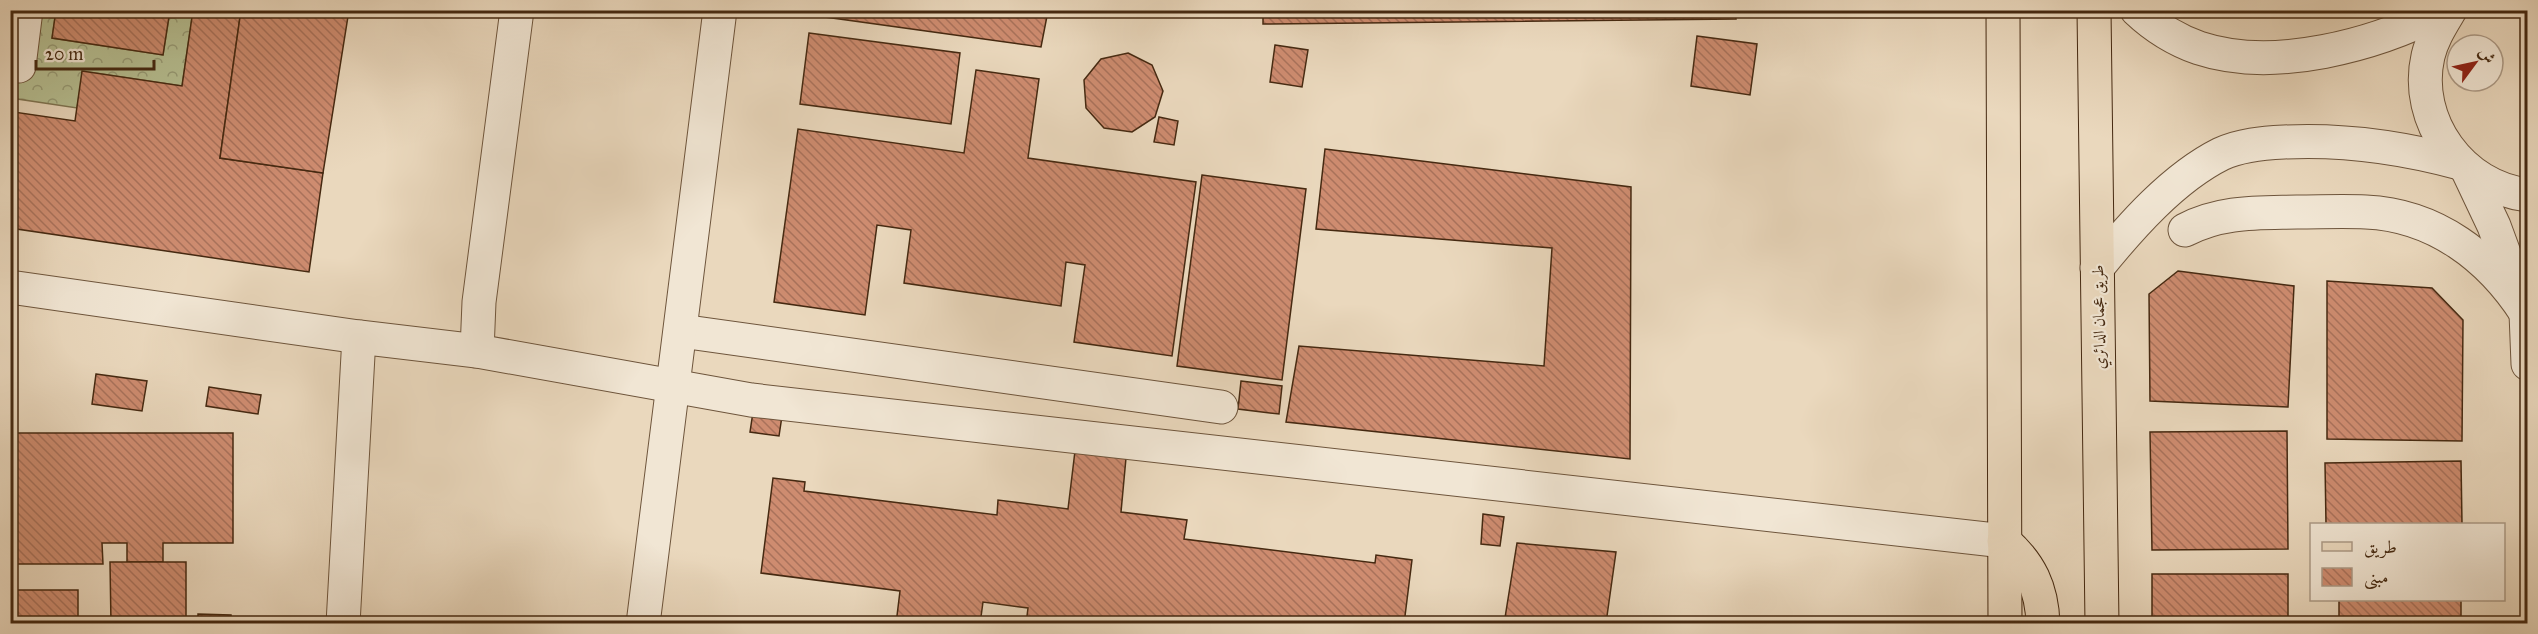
<svg xmlns="http://www.w3.org/2000/svg" width="2538" height="634" font-family="'IM FELL Great Primer',Amiri,serif">
  <style>
    .forest { fill: url(#forest-crowns); stroke: #7e7452; stroke-width: 1.5 }
    .building { fill: url(#building-back-hatch); stroke: #452911; stroke-width: 1.5 }
    .lines { fill: none; stroke-linecap: round; stroke-linejoin: round }
    .minor-casing { stroke: #6e553c; stroke-width: 35 }
    .major-casing { stroke: #452911; stroke-width: 35 }
    .minor { stroke: #f1e6d4; stroke-width: 33 }
    .major { stroke: #ead8bd; stroke-width: 33 }
    .labels { text-anchor: middle; stroke-width: 4.5; stroke-linejoin: round; paint-order: stroke }
    .street-label { font-size: 16px; fill: #452911; stroke: #f1e6d4 }
  </style>
  <defs>
    <pattern id="forest-crowns" width="20" height="18" patternUnits="userSpaceOnUse" patternTransform="scale(1.5)"><rect width="20" height="18" fill="#b6bf92"/><path d="M2 6a3 3 0 1 1 6 0M12 15a3 3 0 1 1 6 0" fill="none" stroke="#969b76"/></pattern>
    <pattern id="building-back-hatch" width="6" height="6" patternUnits="userSpaceOnUse" patternTransform="scale(1.5)"><rect width="6" height="6" fill="#ce8c70"/><path d="M-1 5l2 2M0 0l6 6M5-1l2 2" fill="none" stroke="#a9725b"/></pattern>
  </defs>
  <rect width="100%" height="100%" fill="#ead8bd"/>
  <filter id="stains"><feTurbulence type="fractalNoise" baseFrequency=".00333" numOctaves="4"/><feColorMatrix values="0 0 0 0 .2 0 0 0 0 .09 0 0 0 0 .02 0 0 0 .5 -.17"/></filter>
  <radialGradient id="worn" r=".72"><stop offset=".6" stop-color="#630" stop-opacity="0"/><stop offset="1" stop-color="#630" stop-opacity=".3"/></radialGradient>
  <!-- forest -->
  <path class="forest" d="M 10,11 L 56,11 L 52,38 L 163,55 L 170,11 L 193,11 L 182,86 L 83,71 L 77,108 L 11,98 Z"/>
  <!-- building -->
  <g class="building">
    <path d="M 56,10 L 170,10 L 163,55 L 52,38 Z"/>
    <path d="M 193,10 L 241,10 L 220,158 L 323,173 L 309,272 L 10,228 L 10,120 L 12,120 L 14,112 L 75,121 L 82,71 L 182,86 Z"/>
    <path d="M 241,10 L 349,10 L 323,173 L 220,158 Z"/>
    <path d="M 1263,10 L 1735,10 L 1736,19 L 1263,24 Z"/>
    <path d="M 782,11 L 782,10 L 1048,11 L 1041,47 Z"/>
    <path d="M 809,33 L 960,53 L 951,124 L 800,104 Z"/>
    <path d="M 1697,36 L 1757,44 L 1750,95 L 1691,86 Z"/>
    <path d="M 1275,45 L 1308,50 L 1302,87 L 1270,82 Z"/>
    <path d="M 1128,53 L 1152,65 L 1163,91 L 1155,117 L 1132,132 L 1104,128 L 1086,108 L 1084,80 L 1101,59 Z"/>
    <path d="M 976,70 L 1039,79 L 1028,158 L 1196,182 L 1172,356 L 1074,342 L 1085,265 L 1066,262 L 1061,306 L 904,283 L 911,230 L 877,225 L 865,315 L 774,302 L 798,129 L 964,153 Z"/>
    <path d="M 1159,117 L 1178,121 L 1174,145 L 1154,142 Z"/>
    <path d="M 1325,149 L 1631,187 L 1630,459 L 1286,422 L 1299,346 L 1544,366 L 1552,248 L 1316,229 Z"/>
    <path d="M 1202,175 L 1306,189 L 1282,380 L 1177,366 Z"/>
    <path d="M 2178,271 L 2294,286 L 2288,407 L 2150,401 L 2149,294 Z"/>
    <path d="M 2327,281 L 2432,288 L 2463,320 L 2462,441 L 2327,439 Z"/>
    <path d="M 96,374 L 147,381 L 142,411 L 92,404 Z"/>
    <path d="M 1241,381 L 1282,386 L 1279,414 L 1238,409 Z"/>
    <path d="M 209,387 L 261,395 L 258,414 L 206,406 Z"/>
    <path d="M 753,412 L 782,416 L 779,436 L 750,432 Z"/>
    <path d="M 2287,431 L 2288,549 L 2152,550 L 2150,432 Z"/>
    <path d="M 10,433 L 233,433 L 233,543 L 163,543 L 163,562 L 127,562 L 127,543 L 102,543 L 103,564 L 10,564 Z"/>
    <path d="M 1075,451 L 1126,458 L 1121,512 L 1187,520 L 1184,539 L 1375,563 L 1376,555 L 1412,560 L 1404,624 L 1168,624 L 1124,618 L 1124,624 L 1026,624 L 1028,608 L 983,602 L 980,624 L 896,624 L 900,591 L 761,573 L 773,478 L 805,482 L 804,491 L 997,515 L 998,500 L 1068,509 Z"/>
    <path d="M 2461,461 L 2462,524 L 2326,524 L 2325,463 Z"/>
    <path d="M 1483,514 L 1504,517 L 1500,546 L 1481,544 Z"/>
    <path d="M 1517,543 L 1616,552 L 1606,623 L 1619,624 L 1504,624 Z"/>
    <path d="M 110,562 L 186,562 L 186,624 L 111,624 Z"/>
    <rect x="2152" y="574" width="136" height="50"/>
    <path d="M 16,590 L 78,590 L 78,624 L 17,624 Z"/>
    <rect x="2339" y="600" width="122" height="24"/>
    <path d="M 198,614 L 231,615 L 231,624 L 198,624 Z"/>
    <path d="M 752,618 L 792,624 L 752,624 Z"/>
  </g>
  <g class="lines">
    <defs>
      <g id="minor">
        <path d="M 2137,10 C 2155,27 2176,40 2199,48 C 2274,73 2376,45 2443,10"/>
        <path d="M 2450,10 C 2441,25 2432,39 2428,56 C 2413,121 2462,188 2528,195"/>
        <path d="M 19,66 L 26,10"/>
        <path d="M 2468,171 L 2494,226 L 2526,313 L 2528,364"/>
        <path d="M 2185,230 C 2221,211 2257,213 2297,212 C 2320,212 2343,211 2366,212 C 2435,215 2490,257 2526,313"/>
        <path d="M 2097,268 C 2130,227 2173,178 2221,154 C 2240,145 2263,143 2284,142 C 2344,139 2401,147 2460,163"/>
        <path d="M 10,287 L 359,337 L 477,351 L 751,400 L 2004,541"/>
        <path d="M 681,331 L 1221,407"/>
        <path d="M 477,351 L 479,302 L 517,10"/>
        <path d="M 343,624 L 359,337"/>
        <path d="M 643,624 L 720,10"/>
      </g>
      <g id="major">
        <path d="M 2003,10 L 2005,624"/>
        <path d="M 2094,10 L 2102,624"/>
        <path d="M 2004,541 C 2030,564 2042,588 2043,624"/>
      </g>
    </defs>
    <!-- minor casing -->
    <use href="#minor" class="minor-casing"/>
    <!-- major casing -->
    <use href="#major" class="major-casing"/>
    <!-- minor -->
    <use href="#minor" class="minor"/>
    <!-- major -->
    <use href="#major" class="major"/>
  </g>
  <g class="labels">
    <!-- street labels -->
    <g class="street-label">
      <text transform="translate(2098 317) rotate(-91)" y="6">طريق عجمان الدائري</text>
    </g>
  </g>
  <!-- margin -->
  <rect width="2538" height="634" fill="none" stroke="#ead8bd" stroke-width="36"/>
  <rect x="12" y="12" width="2514" height="610" fill="none" stroke="#452911" stroke-width="3"/>
  <rect x="18" y="18" width="2502" height="598" fill="none" stroke="#452911" stroke-width="1.5"/>
  <!-- legend -->
  <rect x="2310" y="523" width="195" height="78" fill="#f1e6d4" stroke="#ac9a86" stroke-width="1.5"/>
  <rect x="2322" y="542" width="30" height="9" fill="#ead8bd" stroke="#ac9a86" stroke-width="1.5"/>
  <text x="2364" y="553" font-size="18" fill="#452911">طريق</text>
  <rect x="2322" y="568" width="30" height="18" fill="url(#building-back-hatch)" stroke="#ac9a86" stroke-width="1.5"/>
  <text x="2364" y="583" font-size="18" fill="#452911">مبنى</text>
  <!-- north arrow -->
  <g transform="translate(2475 63) rotate(57)"><circle r="28" fill="#f1e6d4" stroke="#ac9a86" stroke-width="1.5"/>
  <path d="M0-4.5L10 22L0 15L-10 22Z" fill="#8f2418"/>
  <text y="-9" font-size="16" font-weight="bold" text-anchor="middle" fill="#452911">ش</text>
  </g>
  <!-- scale -->
  <path d="M36 60v9h118v-9" fill="none" stroke="#452911" stroke-width="3"/>
  <text x="45" y="60" font-size="18" fill="#452911" stroke="#f1e6d4" stroke-width="4.5" paint-order="stroke">20 m</text>
  <rect width="100%" height="100%" filter="url(#stains)"/>
  <rect width="100%" height="100%" fill="url(#worn)"/>
</svg>
